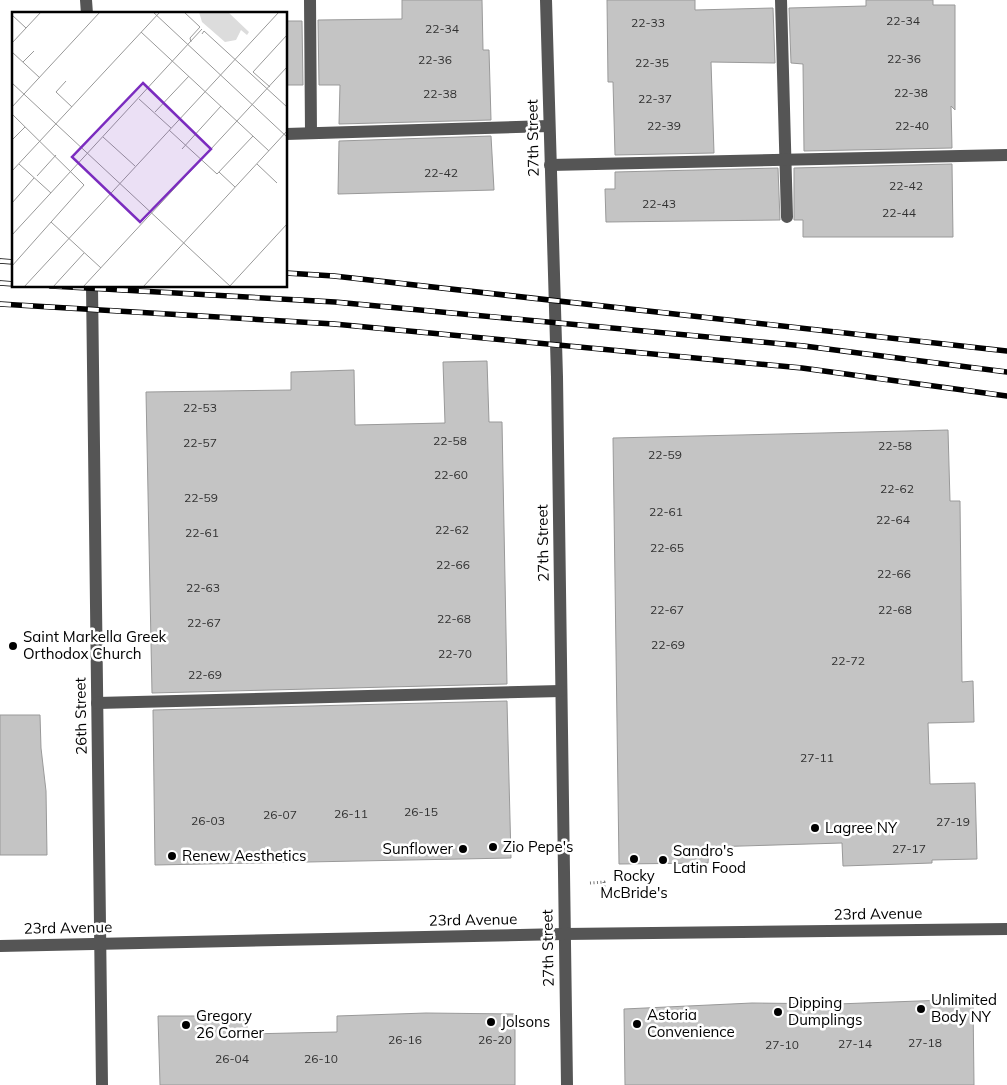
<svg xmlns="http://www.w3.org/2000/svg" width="1007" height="1085" font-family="Mulish,sans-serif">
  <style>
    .building { fill: #c4c4c4; stroke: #999 }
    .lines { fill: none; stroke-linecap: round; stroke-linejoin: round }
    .path { stroke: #777; stroke-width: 3; stroke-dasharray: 1 2.5; stroke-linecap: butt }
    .minor { stroke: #555; stroke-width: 12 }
    .rail-casing { stroke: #000; stroke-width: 5.5 }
    .rail { stroke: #fff; stroke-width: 4; stroke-dasharray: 11; stroke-linecap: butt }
    .poi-dot { fill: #000; stroke: #fff; stroke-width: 2 }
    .labels { text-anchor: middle; stroke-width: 5; stroke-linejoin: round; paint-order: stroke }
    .number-label { font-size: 12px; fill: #313131 }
    .street-label { font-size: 15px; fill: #000; stroke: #fff }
    .poi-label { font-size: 15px; fill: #000; stroke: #fff; text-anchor: start }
    .inset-road { fill: none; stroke: #999; stroke-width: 1 }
    .view { fill: #7b2cbf; fill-opacity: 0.15; stroke: #7b2cbf; stroke-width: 2.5 }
    .inset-edge { fill: none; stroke: #000; stroke-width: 2.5 }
  </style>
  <rect width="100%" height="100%" fill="#fff"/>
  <!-- building -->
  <g class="building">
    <path d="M 402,0 L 482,0 L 483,50 L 489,50 L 491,120 L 339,124 L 340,85 L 319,85 L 318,20 L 402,19 Z"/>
    <path d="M 607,0 L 695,0 L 695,10 L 773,8 L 775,63 L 711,62 L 714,153 L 615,155 L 613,82 L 608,82 Z"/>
    <path d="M 866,0 L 933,0 L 933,5 L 955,5 L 955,110 L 951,106 L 952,148 L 804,151 L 803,64 L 791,63 L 789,8 L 866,6 Z"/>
    <path d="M 286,21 L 302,21 L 303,85 L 286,85 Z"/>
    <path d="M 491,136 L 494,190 L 338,194 L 339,141 Z"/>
    <path d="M 952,164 L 953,237 L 803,237 L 803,220 L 794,220 L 794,168 Z"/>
    <path d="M 778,168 L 780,220 L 606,222 L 605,189 L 615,189 L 615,172 Z"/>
    <path d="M 487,361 L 489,422 L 502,422 L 507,684 L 152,693 L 146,392 L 291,390 L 291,372 L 354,370 L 355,425 L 445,423 L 443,362 Z"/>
    <path d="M 948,430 L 950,501 L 960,501 L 962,682 L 973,681 L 974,722 L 928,723 L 930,784 L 975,783 L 977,859 L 932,860 L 932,863 L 843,866 L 842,843 L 709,847 L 708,863 L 619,864 L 613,438 Z"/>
    <path d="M 507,701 L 511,858 L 155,865 L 153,710 Z"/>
    <path d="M 0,715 L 40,715 L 41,748 L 46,791 L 47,855 L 0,855 Z"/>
    <path d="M 973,999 L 974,1085 L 625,1085 L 624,1009 L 752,1003 L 837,1004 Z"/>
    <path d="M 426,1013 L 515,1014 L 515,1085 L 160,1085 L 158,1016 L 202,1016 L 202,1021 L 247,1020 L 247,1034 L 337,1032 L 337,1016 Z"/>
  </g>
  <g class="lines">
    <!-- path -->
    <path class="path" d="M 590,883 L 604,882 L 604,896"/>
    <!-- minor -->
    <g class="minor">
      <path d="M 86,0 L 87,14"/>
      <path d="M 310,0 L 311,133"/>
      <path d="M 546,0 L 557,377 L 567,1085"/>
      <path d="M 781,0 L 787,217"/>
      <path d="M 286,134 L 549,126"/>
      <path d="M 550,165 L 1007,155"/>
      <path d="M 92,286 L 102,1085"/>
      <path d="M 97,703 L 561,691"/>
      <path d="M 0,946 L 564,934 L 1007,929"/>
    </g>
    <defs>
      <g id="rail">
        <path d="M 0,261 L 14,262"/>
        <path d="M 286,273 L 334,276 L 1007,351"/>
        <path d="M 0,283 L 14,284"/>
        <path d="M 51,286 L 335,302 L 804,346 L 1007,372"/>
        <path d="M 0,304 L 334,324 L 802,368 L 1007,396"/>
      </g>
    </defs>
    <!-- rail casing -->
    <use href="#rail" class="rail-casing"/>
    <!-- rail -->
    <use href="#rail" class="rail"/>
  </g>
  <!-- markers -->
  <g class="poi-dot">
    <circle cx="13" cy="646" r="5"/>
    <circle cx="815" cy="828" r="5"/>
    <circle cx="493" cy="847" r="5"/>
    <circle cx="463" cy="849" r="5"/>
    <circle cx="172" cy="856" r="5"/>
    <circle cx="634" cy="859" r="5"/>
    <circle cx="663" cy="860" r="5"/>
    <circle cx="921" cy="1009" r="5"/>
    <circle cx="778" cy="1012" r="5"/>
    <circle cx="491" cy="1022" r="5"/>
    <circle cx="637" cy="1024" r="5"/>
    <circle cx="186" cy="1025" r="5"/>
  </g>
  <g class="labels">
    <!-- number labels -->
    <g class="number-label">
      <text x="903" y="25">22-34</text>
      <text x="648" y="27">22-33</text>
      <text x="442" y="33">22-34</text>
      <text x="904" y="63">22-36</text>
      <text x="435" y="64">22-36</text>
      <text x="652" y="67">22-35</text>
      <text x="911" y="97">22-38</text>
      <text x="440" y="98">22-38</text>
      <text x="655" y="103">22-37</text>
      <text x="664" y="130">22-39</text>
      <text x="912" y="130">22-40</text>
      <text x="441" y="177">22-42</text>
      <text x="906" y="190">22-42</text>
      <text x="659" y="208">22-43</text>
      <text x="899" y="217">22-44</text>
      <text x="200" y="412">22-53</text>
      <text x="450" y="445">22-58</text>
      <text x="200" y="447">22-57</text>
      <text x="895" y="450">22-58</text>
      <text x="665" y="459">22-59</text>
      <text x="451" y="479">22-60</text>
      <text x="897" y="493">22-62</text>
      <text x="201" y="502">22-59</text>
      <text x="666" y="516">22-61</text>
      <text x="893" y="524">22-64</text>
      <text x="452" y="534">22-62</text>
      <text x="202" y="537">22-61</text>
      <text x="667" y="552">22-65</text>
      <text x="453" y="569">22-66</text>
      <text x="894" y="578">22-66</text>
      <text x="203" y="592">22-63</text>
      <text x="667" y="614">22-67</text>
      <text x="895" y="614">22-68</text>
      <text x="454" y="623">22-68</text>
      <text x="204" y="627">22-67</text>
      <text x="668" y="649">22-69</text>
      <text x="455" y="658">22-70</text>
      <text x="848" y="665">22-72</text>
      <text x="205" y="679">22-69</text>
      <text x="817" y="762">27-11</text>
      <text x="421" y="816">26-15</text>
      <text x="351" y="818">26-11</text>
      <text x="280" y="819">26-07</text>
      <text x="208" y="825">26-03</text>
      <text x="953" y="826">27-19</text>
      <text x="909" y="853">27-17</text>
      <text x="405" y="1044">26-16</text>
      <text x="495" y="1044">26-20</text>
      <text x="925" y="1047">27-18</text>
      <text x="855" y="1048">27-14</text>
      <text x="782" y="1049">27-10</text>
      <text x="232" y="1063">26-04</text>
      <text x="321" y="1063">26-10</text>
    </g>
    <!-- street labels -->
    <g class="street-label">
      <text transform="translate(533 138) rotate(-91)" y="5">27th Street</text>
      <text transform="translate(543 543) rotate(-91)" y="5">27th Street</text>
      <text transform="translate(81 716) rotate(-91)" y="5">26th Street</text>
      <text transform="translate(878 914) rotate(-1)" y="5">23rd Avenue</text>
      <text transform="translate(473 920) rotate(-1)" y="5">23rd Avenue</text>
      <text transform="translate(68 928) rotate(-1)" y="5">23rd Avenue</text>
      <text transform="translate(548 948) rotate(-91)" y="5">27th Street</text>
    </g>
    <!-- poi labels -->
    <g class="poi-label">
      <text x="23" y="642">Saint Markella Greek<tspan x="23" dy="17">Orthodox Church</tspan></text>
      <text x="825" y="833">Lagree NY</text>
      <text x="503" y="852">Zio Pepe's</text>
      <text x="453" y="854" text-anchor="end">Sunflower</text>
      <text x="673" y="856">Sandro's<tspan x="673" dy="17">Latin Food</tspan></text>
      <text x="182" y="861">Renew Aesthetics</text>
      <text x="634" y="881" text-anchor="middle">Rocky<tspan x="634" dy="17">McBride's</tspan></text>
      <text x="931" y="1005">Unlimited<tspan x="931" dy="17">Body NY</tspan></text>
      <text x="788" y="1008">Dipping<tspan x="788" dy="17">Dumplings</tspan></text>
      <text x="647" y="1020">Astoria<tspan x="647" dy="17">Convenience</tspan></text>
      <text x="196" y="1021">Gregory<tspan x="196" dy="17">26 Corner</tspan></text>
      <text x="501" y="1027">Jolsons</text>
    </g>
  </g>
  <!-- overview -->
  <g transform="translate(12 12)">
    <rect width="275" height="275" fill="#fff"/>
    <path d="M 187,0 L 216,0 L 237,20 L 235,23 L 229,18 L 224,28 L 213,30 L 190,10 Z" fill="#dcdcdc"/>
    <path class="inset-road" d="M 141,0 L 275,125M 172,0 L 188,15 L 178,26 L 179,30M 0,3 L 14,16M 129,20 L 257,139M 190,22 L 192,19 L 275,95M 0,31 L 29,0M 0,40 L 28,66M 11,50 L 22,39M 54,69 L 44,80 L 60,95M 0,71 L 219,275M 258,75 L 241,60 L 275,23M 127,87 L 159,116M 0,95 L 88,0M 143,100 L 177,64M 0,102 L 72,173 L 0,254M 157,118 L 205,162 L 241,124M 91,125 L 123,154M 0,128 L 13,115M 170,137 L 209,94M 7,152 L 39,181M 245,152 L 265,171M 0,159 L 148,0M 207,160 L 223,175M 25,164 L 44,143M 0,191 L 22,166M 39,210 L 89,256M 0,223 L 190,17M 12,275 L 267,0M 41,275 L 72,241M 71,275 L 275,55M 131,275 L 275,119M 217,275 L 275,212"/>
    <path class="view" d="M 131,71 L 199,137 L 128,210 L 60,145 Z"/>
    <rect width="275" height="275" class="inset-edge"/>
  </g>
</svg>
